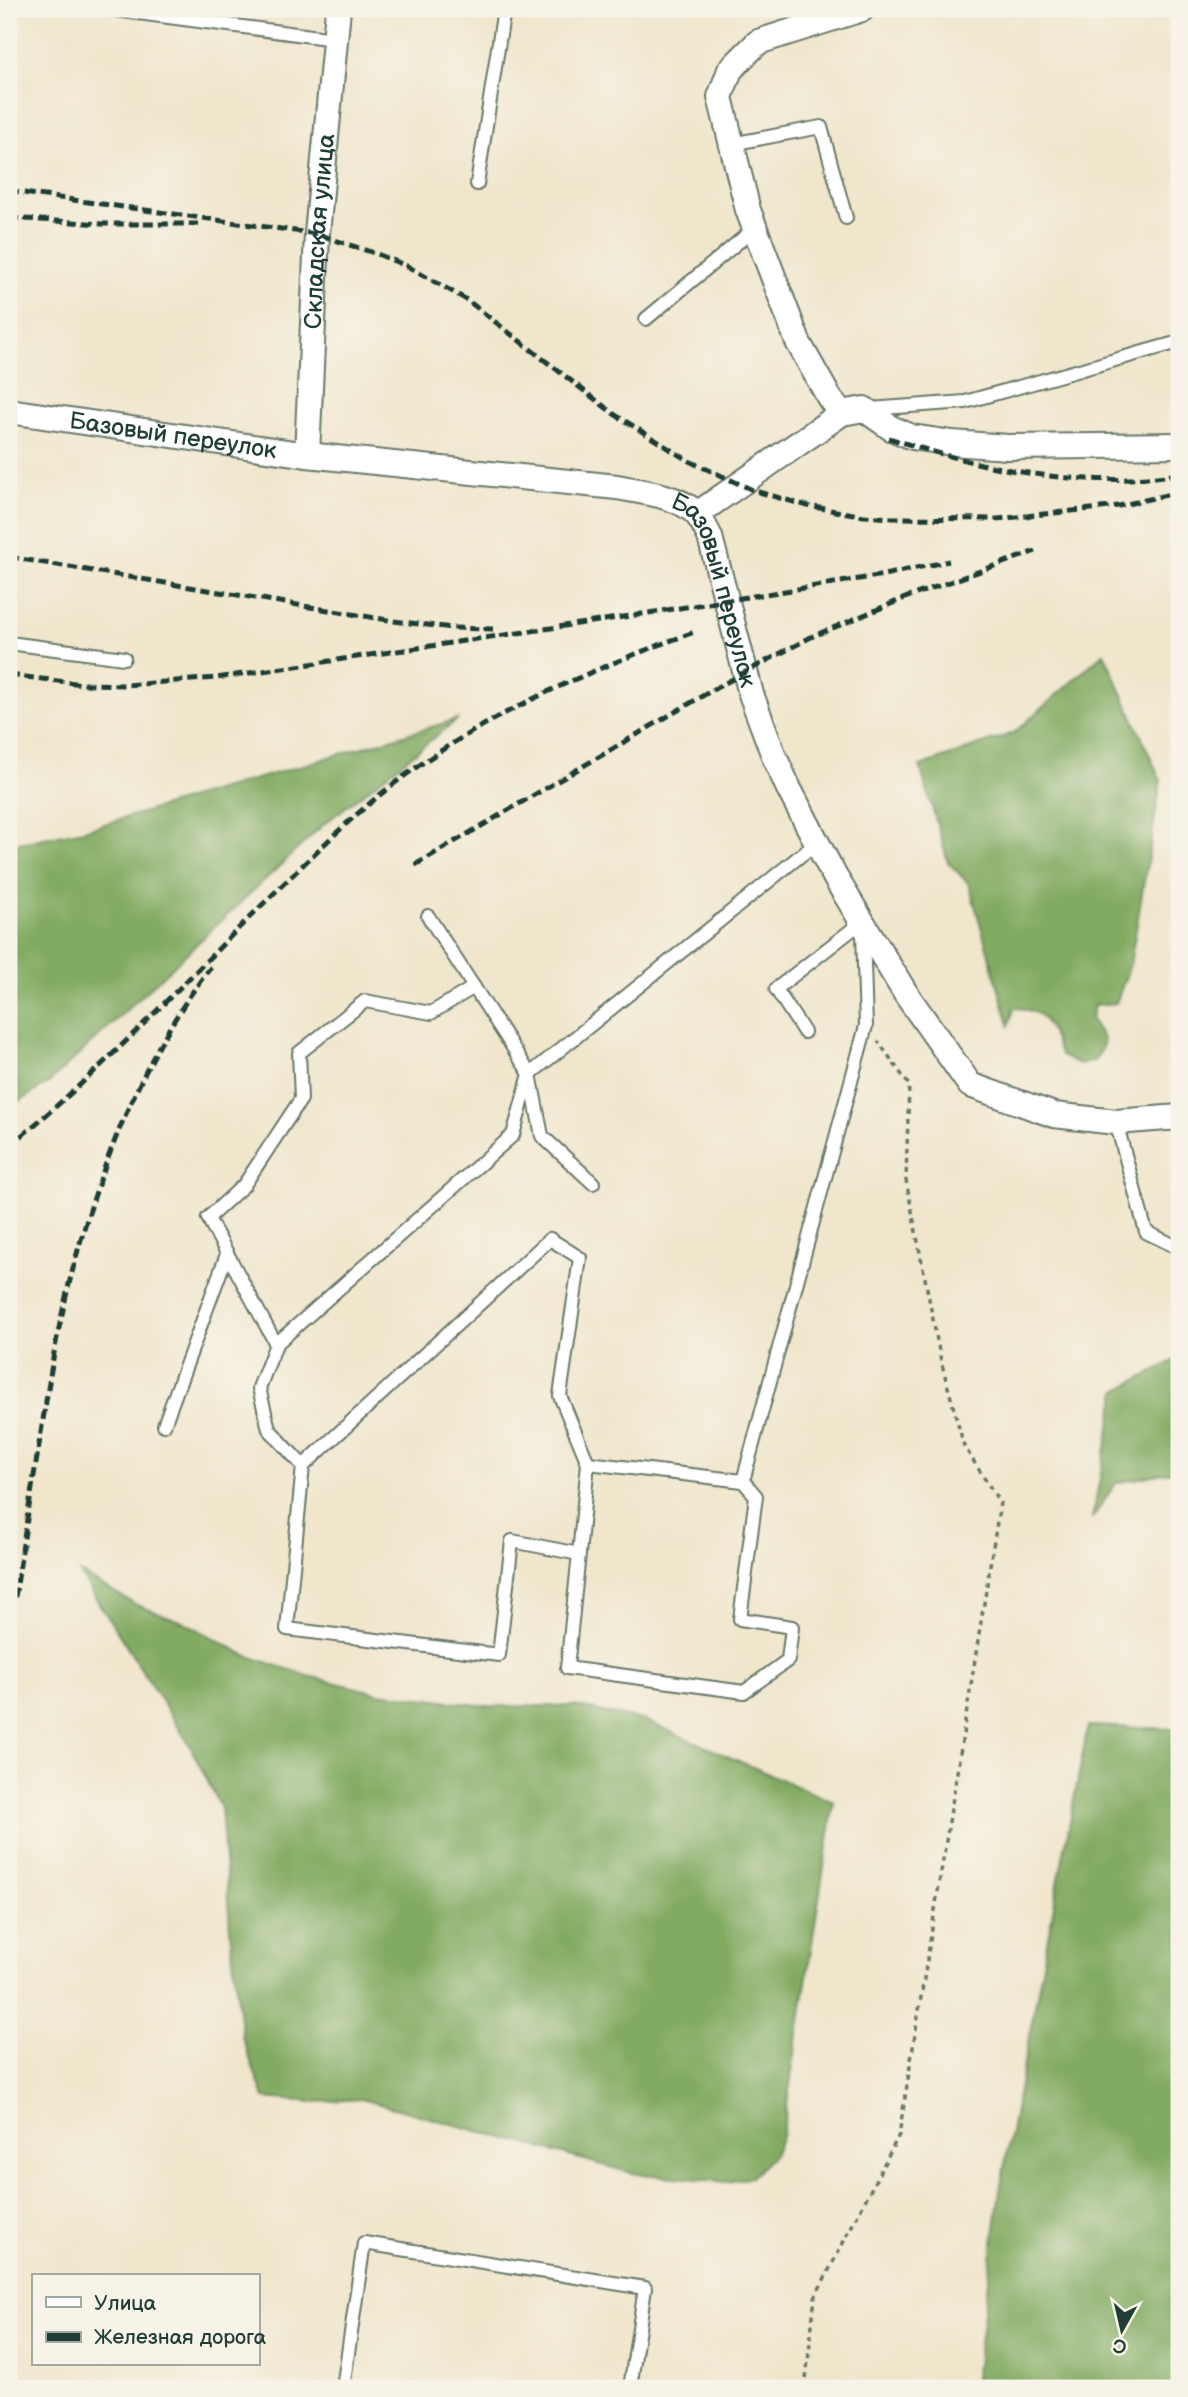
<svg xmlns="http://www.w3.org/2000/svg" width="1188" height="2397" font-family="'Balsamiq Sans',sans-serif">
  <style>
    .forest { fill: #82ab62; stroke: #50744b; stroke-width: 2 }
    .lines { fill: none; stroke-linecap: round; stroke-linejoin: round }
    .service-casing { stroke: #687869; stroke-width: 16 }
    .minor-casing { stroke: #687869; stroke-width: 28 }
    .path { stroke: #687869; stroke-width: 3.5; stroke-dasharray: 5 5; stroke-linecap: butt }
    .service { stroke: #fff; stroke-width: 12 }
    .minor { stroke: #fff; stroke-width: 24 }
    .rail { stroke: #1f3d34; stroke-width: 5; stroke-dasharray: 10 5; stroke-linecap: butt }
    .labels { text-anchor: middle; stroke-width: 6; stroke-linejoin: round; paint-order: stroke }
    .street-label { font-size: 24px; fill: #1f3d34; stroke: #f7f3e8 }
  </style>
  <rect width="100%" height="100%" fill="#f7f3e8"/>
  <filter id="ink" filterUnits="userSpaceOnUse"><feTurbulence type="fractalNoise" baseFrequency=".0143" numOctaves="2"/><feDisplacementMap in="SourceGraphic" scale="14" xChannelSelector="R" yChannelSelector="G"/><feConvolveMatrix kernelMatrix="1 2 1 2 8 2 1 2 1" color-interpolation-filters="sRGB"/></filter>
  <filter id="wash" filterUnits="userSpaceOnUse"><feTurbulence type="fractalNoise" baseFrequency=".00686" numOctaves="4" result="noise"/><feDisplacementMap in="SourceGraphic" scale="28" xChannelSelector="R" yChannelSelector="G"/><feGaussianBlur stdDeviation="1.57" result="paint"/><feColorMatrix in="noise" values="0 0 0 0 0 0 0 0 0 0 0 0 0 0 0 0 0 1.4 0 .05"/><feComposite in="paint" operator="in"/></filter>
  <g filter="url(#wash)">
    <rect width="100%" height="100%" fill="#f0e6cc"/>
    <!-- forest -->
    <g class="forest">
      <path d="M 1104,653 L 1161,781 L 1130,965 L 1116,1003 L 1094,1005 L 1091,1019 L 1104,1040 L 1101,1051 L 1093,1062 L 1080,1064 L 1061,1056 C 1049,1029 1049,1009 1014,1008 L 1009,1025 L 969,884 L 948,862 L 920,766 L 1014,733 Z"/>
      <path d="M 458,719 L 324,824 L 50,1082 L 9,1108 L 9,845 L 84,830 Z"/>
      <path d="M 1179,1358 L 1179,1470 L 1116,1483 L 1092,1519 L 1117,1391 Z"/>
      <path d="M 79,1572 L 137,1605 L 186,1623 L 245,1655 L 308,1676 L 378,1693 L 486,1706 L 574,1706 L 646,1721 L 834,1802 L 782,2136 L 774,2155 L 751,2177 L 728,2182 L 632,2173 L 361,2099 L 315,2102 L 264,2098 L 242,2037 L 231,1941 L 221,1808 L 189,1744 Z"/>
      <path d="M 1088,1726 L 1179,1729 L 1179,2388 L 974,2388 L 1000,2190 Z"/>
    </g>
  </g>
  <g filter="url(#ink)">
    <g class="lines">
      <defs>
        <g id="service">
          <path d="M 108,9 L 334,39"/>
          <path d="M 731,144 L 821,127 L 846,218"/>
          <path d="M 477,184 L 504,9"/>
          <path d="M 646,319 L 755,228"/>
          <path d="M 870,409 L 965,402 L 1179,342"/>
          <path d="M 9,643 L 124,658"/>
          <path d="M 428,916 L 530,1074 L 542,1136 L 593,1183"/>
          <path d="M 474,987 L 431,1013 L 365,1001 L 299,1053 L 301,1099 L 244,1185 L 208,1218 L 276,1344 L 513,1135 L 530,1074 L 816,843"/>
          <path d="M 804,1032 L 776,989 L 863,921"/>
          <path d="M 1116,1122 L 1146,1232 L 1179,1248"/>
          <path d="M 276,1344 L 259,1388 L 269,1429 L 303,1466 L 287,1629 L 499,1655 L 512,1541 L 579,1554 L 588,1463 L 560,1396 L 580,1258 L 550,1239 L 303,1466"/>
          <path d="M 164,1425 L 227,1254"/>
          <path d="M 588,1463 L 743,1481 L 866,1026 L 863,932"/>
          <path d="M 579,1554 L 567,1668 L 744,1692 L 788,1660 L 792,1627 L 740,1619 L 756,1496 L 743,1481"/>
          <path d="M 343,2388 L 364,2243 L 645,2288 L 630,2388"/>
        </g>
        <g id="minor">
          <path id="s1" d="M 9,411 L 307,455 L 617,487 C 642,492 677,495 696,513 C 702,520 706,529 710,537 L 751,694 L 774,756 L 789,789 L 835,877 L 906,994 L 970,1085 L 1054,1115 L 1116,1122 L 1179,1117"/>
          <path d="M 842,413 L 830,399 L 798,342 L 748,210 L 720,97 L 730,70 L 758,42 L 862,9"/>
          <path id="s2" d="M 307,455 L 317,234 L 338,9"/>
          <path d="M 697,514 L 842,413 L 864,409 L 891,428 L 912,437 L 952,443 L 1008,447 L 1179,445"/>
        </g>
      </defs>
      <!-- service casing -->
      <use href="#service" class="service-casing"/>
      <!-- minor casing -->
      <use href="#minor" class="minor-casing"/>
      <!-- path -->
      <path class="path" d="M 805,2388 L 815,2297 L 899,2135 L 1000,1503 L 964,1446 L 941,1361 L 906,1180 L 909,1085 L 878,1041"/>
      <!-- service -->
      <use href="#service" class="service"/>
      <!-- minor -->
      <use href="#minor" class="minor"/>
      <!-- rail -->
      <g class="rail">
        <path d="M 9,191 L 317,234 L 377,254 L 407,266 L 467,300 L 614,414 L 689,461 L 755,491 L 808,506 L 864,516 L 893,518 L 998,519 L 1119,506 L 1179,492"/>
        <path d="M 9,218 L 102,224 L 198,224"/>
        <path d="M 889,438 C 983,469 1080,490 1179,474"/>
        <path d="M 9,557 L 394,621 L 453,628 L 493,629"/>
        <path d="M 9,675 L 83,684 L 126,685 L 216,678 L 605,620 L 884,575 L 949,561"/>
        <path d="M 415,865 L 716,688 L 811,637 L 905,598 L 1036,551"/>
        <path d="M 9,1146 C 100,1073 180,986 262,905 C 304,864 345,822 391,786 C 483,715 589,670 697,631"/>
        <path d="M 9,1627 C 16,1598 19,1568 24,1538 C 33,1482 42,1426 51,1370 C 74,1236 126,1075 211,967"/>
      </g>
    </g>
  </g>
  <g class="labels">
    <!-- street labels -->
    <g class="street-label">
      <text dy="8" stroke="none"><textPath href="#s2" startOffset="224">Складская улица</textPath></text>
      <text dy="8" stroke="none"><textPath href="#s1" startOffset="166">Базовый переулок</textPath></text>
      <text dy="8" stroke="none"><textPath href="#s1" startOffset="775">Базовый переулок</textPath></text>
    </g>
  </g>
  <!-- margin -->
  <rect width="1188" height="2397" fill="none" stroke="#f7f3e8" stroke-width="35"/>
  <!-- legend -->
  <rect x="32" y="2274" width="228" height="91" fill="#f7f3e8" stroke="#a1aaa0" stroke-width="2"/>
  <rect x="46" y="2297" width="35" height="10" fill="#ffffff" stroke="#a1aaa0" stroke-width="2"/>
  <text x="94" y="2310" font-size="21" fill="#1f3d34">Улица</text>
  <rect x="46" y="2332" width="35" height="10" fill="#1f3d34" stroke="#a1aaa0" stroke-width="2"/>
  <text x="94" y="2344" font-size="21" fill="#1f3d34">Железная дорога</text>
  <!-- north arrow -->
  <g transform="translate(1122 2330) rotate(188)" stroke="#f7f3e8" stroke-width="5" paint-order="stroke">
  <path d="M0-5L12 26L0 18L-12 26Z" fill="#1f3d34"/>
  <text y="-10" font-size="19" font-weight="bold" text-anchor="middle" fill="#1f3d34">С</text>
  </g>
</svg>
